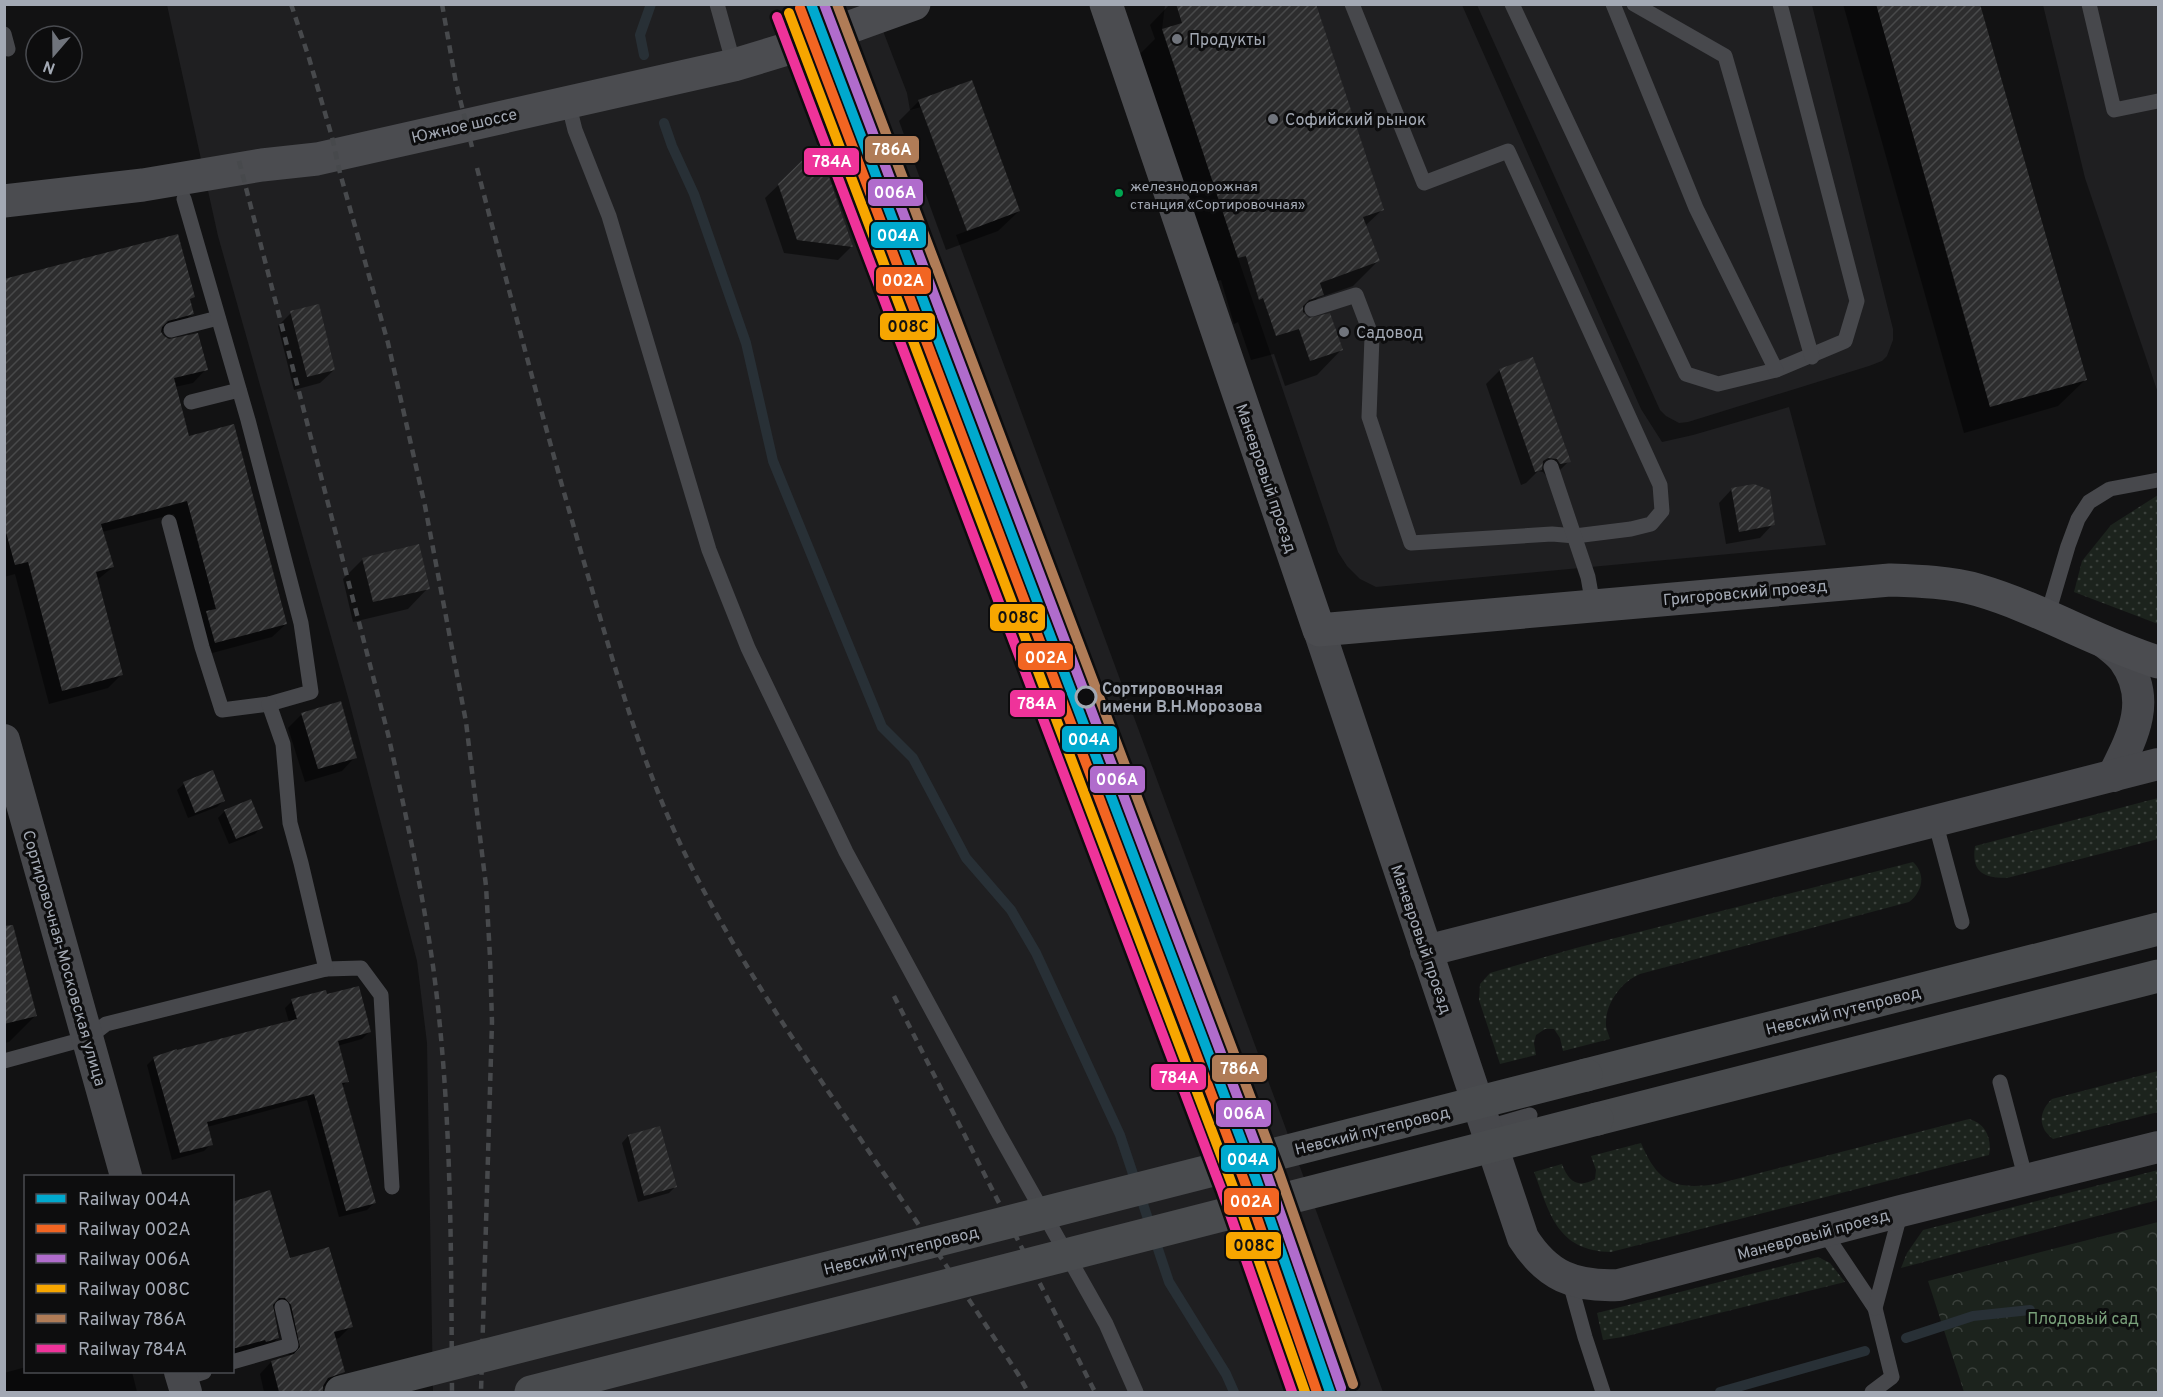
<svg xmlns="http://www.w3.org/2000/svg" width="2163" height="1397" font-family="Overpass,sans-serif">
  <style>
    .built { fill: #1f1f21 }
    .grass { fill: url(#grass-dots) }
    .park { fill: url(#park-crowns) }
    .shadow { fill: #0007 }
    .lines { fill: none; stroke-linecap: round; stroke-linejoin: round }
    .stream { stroke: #283036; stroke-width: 10 }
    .building { fill: url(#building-hatch) }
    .lane { stroke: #47484c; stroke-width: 15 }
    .street { stroke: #47484c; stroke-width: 32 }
    .secondary { stroke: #4b4c50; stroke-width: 33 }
    .primary { stroke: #494b4e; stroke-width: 33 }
    .rail { stroke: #47494c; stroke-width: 4.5; stroke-dasharray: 8 6; stroke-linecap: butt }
    .primary-bridge { stroke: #494b4e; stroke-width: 33 }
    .rail-1-casing { stroke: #0d0d0e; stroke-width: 15 }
    .rail-2-casing { stroke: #0d0d0e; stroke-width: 15 }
    .rail-3-casing { stroke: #0d0d0e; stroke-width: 15 }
    .rail-4-casing { stroke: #0d0d0e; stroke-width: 15 }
    .rail-5-casing { stroke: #0d0d0e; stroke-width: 15 }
    .rail-6-casing { stroke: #0d0d0e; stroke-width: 15 }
    .rail-1 { stroke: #00a9ce; stroke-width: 10 }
    .rail-2 { stroke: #f26522; stroke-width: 10 }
    .rail-3 { stroke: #b06ccc; stroke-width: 10 }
    .rail-4 { stroke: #f7a600; stroke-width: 10 }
    .rail-5 { stroke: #b07c57; stroke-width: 10 }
    .rail-6 { stroke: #ef339a; stroke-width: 10 }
    .poi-dot { fill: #70747c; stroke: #0d0d0e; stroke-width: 2 }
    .bus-dot { fill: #00a651; stroke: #0d0d0e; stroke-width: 2 }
    .stop-dot { fill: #0d0d0e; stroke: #a3a9b4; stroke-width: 3 }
    .labels { text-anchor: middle; stroke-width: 6; stroke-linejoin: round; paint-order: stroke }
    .bus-label { font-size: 14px; fill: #a3a9b4; stroke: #0d0d0e; text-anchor: start }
    .poi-label { font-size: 16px; fill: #a3a9b4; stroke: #0d0d0e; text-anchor: start }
    .street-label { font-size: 16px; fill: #a3a9b4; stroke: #0d0d0e }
    .stop-label { font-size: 16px; font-weight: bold; fill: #a3a9b4; stroke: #0d0d0e; text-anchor: start }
    .park-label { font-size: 16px; fill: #79a07a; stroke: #0d0d0e }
    .line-badge { stroke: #0d0d0e; stroke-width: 2 }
    .badge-label { font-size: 16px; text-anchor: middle; font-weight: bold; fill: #fff }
    .pale-badge-label { font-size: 16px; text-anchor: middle; font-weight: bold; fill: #111 }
  </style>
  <defs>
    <pattern id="grass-dots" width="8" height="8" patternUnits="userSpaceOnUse" patternTransform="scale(1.5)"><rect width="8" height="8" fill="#1c231d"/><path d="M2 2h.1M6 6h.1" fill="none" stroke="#3a403b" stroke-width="1.8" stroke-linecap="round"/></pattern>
    <pattern id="park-crowns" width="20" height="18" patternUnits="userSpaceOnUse" patternTransform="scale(1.5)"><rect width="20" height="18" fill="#1c231d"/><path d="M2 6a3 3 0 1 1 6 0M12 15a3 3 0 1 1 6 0" fill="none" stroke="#3a403b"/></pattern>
    <pattern id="building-hatch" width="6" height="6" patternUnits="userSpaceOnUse" patternTransform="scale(1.5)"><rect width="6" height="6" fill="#2d2d2e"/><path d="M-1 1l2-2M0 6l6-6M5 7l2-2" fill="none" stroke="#48494a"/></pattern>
  </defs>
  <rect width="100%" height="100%" fill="#121213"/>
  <!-- built -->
  <g class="built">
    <path d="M 167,5 L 873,5 L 907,93 L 910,110 L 921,107 L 967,231 L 956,235 L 1383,1392 L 433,1392 L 427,1043 L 417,961 L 348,697 L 218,236 Z"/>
    <path d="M 1165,5 L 1462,5 L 1641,409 L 1662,442 L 1693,435 L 1789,407 L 1826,545 L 1376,587 L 1360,579 L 1347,566 L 1338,552 L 1238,258 L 1162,29 Z"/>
    <path d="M 1477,5 L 1812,5 L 1893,329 L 1893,340 L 1887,356 L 1882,361 L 1869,366 L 1688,422 L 1679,423 L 1666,416 L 1660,410 Z"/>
    <path d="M 2043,5 L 2158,5 L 2158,393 L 2085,178 Z"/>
  </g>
  <!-- grass -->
  <g class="grass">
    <path d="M 2158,495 L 2158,624 L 2074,592 L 2082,561 L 2111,525 Z"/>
    <path d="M 2158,798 L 2158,839 L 2007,878 C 1984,878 1971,873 1975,846 Z"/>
    <path d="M 1913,862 C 1926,874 1923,891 1909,902 L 1640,974 C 1621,982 1605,1004 1606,1025 C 1606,1029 1609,1035 1610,1039 L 1563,1051 L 1560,1038 L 1554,1029 L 1545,1029 L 1536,1035 L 1534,1043 L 1536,1055 L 1500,1064 L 1479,1000 L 1480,984 L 1490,973 L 1576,948 Z"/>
    <path d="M 2158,1071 L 2158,1112 L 2053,1139 C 2037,1127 2039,1111 2052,1099 Z"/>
    <path d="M 1969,1119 C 1986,1123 1992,1139 1989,1155 L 1611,1252 C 1557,1251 1550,1214 1534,1172 L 1562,1164 C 1568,1181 1578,1189 1595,1179 L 1596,1170 L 1591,1156 L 1641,1143 C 1658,1183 1674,1190 1717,1184 Z"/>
    <path d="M 2158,1170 L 2158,1200 L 1901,1268 L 1907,1253 L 1923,1230 Z"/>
    <path d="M 1818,1257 L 1830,1263 L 1845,1282 L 1623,1337 L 1603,1340 L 1597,1313 Z"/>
  </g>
  <!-- park -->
  <path class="park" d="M 2158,1222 L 2158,1392 L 1964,1392 L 1928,1281 Z"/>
  <!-- shadow -->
  <g class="shadow">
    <path d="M 1170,4 L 1314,4 L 1383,209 L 1365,226 L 1378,261 L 1353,286 L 1318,298 L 1303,314 L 1342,349 L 1317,375 L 1285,386 L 1274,354 L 1251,360 L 1238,322 L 1234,324 L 1221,280 L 1213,282 L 1138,56 L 1155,39 L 1150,25 Z"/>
    <path d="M 1843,4 L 1979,4 L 2085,380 L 2058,406 L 1964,433 Z"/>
    <path d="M 919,101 L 1019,211 L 998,231 L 946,250 L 899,121 Z"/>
    <path d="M 817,148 L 851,247 L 838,260 L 784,253 L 765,198 Z"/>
    <path d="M 4,281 L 193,297 L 189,301 L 192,314 L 178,327 L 160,332 L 163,337 L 206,369 L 193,383 L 175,387 L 188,437 L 286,624 L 272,637 L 201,656 L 202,618 L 174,514 L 102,532 L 113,567 L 96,581 L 121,675 L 108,688 L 49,704 L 15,574 L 4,577 Z"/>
    <path d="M 291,313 L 334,370 L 320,383 L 294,390 L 278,326 Z"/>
    <path d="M 1500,370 L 1569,461 L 1555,475 L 1547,477 L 1543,472 L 1538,471 L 1526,483 L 1521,485 L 1486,384 Z"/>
    <path d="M 1732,489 L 1773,524 L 1760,538 L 1726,544 L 1719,503 Z"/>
    <path d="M 363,559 L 428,588 L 408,609 L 353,622 L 343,579 Z"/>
    <path d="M 302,714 L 355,757 L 342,771 L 305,782 L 288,728 Z"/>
    <path d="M 213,772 L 223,801 L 217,807 L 188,818 L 177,790 L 184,784 Z"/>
    <path d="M 225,811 L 261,827 L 255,834 L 229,844 L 218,818 Z"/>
    <path d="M 4,970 L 36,1015 L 9,1042 L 4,1043 Z"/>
    <path d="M 292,1001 L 370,1031 L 362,1039 L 337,1046 L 347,1081 L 342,1087 L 374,1203 L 367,1210 L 339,1217 L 307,1100 L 207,1127 L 211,1144 L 204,1151 L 172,1160 L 147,1065 L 154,1058 L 289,1022 L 285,1008 Z"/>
    <path d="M 659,1128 L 675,1187 L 669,1193 L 638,1202 L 622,1143 L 628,1136 Z"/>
    <path d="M 232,1203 L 351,1326 L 339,1338 L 335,1339 L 343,1371 L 331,1383 L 322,1387 L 321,1392 L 264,1392 L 260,1374 L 271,1362 L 289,1357 L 280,1317 L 271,1307 L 278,1338 L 266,1350 L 232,1356 Z"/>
    <path d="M 26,1367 L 26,1372 L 132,1372 L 137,1392 L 4,1392 L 4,1373 Z"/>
  </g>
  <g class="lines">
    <!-- stream -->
    <g class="stream">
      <path d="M 644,55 L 640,35 L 651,4"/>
      <path d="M 664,123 L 672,146 L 694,194 L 746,343 L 773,461 L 882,727 L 913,758 L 966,858 L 1011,910 L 1036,953 L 1120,1135 L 1169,1282 L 1226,1374 L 1234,1392"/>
      <path d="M 1906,1338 L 1973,1316 L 2030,1310"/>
      <path d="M 1720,1392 L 1865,1351"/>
    </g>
  </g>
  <!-- building -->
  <g class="building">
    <path d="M 1176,4 L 1316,4 L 1384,210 L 1363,217 L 1380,261 L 1320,283 L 1324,295 L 1309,300 L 1303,306 L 1303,312 L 1309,318 L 1330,313 L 1343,350 L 1310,361 L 1299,329 L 1276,336 L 1263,298 L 1259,300 L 1246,256 L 1238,258 L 1162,29 L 1182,23 Z"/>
    <path d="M 1876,4 L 1980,4 L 2087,380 L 1990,407 Z"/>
    <path d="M 972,80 L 1020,211 L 967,231 L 918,100 Z"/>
    <path d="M 818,145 L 853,247 L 797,240 L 778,184 Z"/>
    <path d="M 178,234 L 195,297 L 190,299 L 194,314 L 168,321 L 162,327 L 161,332 L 164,336 L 169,339 L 198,333 L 208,370 L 174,378 L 189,436 L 234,424 L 287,624 L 215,643 L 206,611 L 216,609 L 187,501 L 101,524 L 114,567 L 96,572 L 123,675 L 62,691 L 28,562 L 15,565 L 4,525 L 4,279 Z"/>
    <path d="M 319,304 L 335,370 L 307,377 L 290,311 Z"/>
    <path d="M 1533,357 L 1571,462 L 1560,464 L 1557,459 L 1548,458 L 1543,461 L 1542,470 L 1535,472 L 1499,369 Z"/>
    <path d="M 1754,484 L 1770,490 L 1775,525 L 1739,532 L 1731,488 Z"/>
    <path d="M 419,544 L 430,589 L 373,602 L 362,558 Z"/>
    <path d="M 341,701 L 357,758 L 318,769 L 301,713 Z"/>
    <path d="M 213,770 L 225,801 L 195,813 L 183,782 Z"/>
    <path d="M 251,799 L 263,828 L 236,839 L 224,810 Z"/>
    <path d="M 13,925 L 37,1016 L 4,1024 L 4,926 Z"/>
    <path d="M 359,986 L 371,1032 L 338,1041 L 349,1082 L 342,1083 L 376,1203 L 346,1211 L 314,1094 L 207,1122 L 213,1145 L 180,1153 L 153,1057 L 177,1049 L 177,1050 L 297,1019 L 291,999 L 326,990 L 327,994 Z"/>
    <path d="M 660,1126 L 677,1187 L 644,1196 L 628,1135 Z"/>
    <path d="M 270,1190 L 290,1258 L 329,1247 L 353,1327 L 334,1332 L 345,1372 L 328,1378 L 323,1386 L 323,1392 L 279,1392 L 271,1361 L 294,1354 L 300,1347 L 291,1305 L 285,1298 L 279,1298 L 273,1305 L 279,1338 L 266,1342 L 265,1340 L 232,1349 L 232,1202 Z"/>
  </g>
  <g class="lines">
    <!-- lane -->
    <g class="lane">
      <path d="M 717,4 L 734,65"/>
      <path d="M 1512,4 L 1686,374 L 1718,384 L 1776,370 L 1845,341 L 1857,301 L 1780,4"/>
      <path d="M 1613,4 L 1696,208 L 1776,370"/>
      <path d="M 1634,4 L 1725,56 L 1812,357"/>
      <path d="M 2089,4 L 2114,110 L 2158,101"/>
      <path d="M 4,34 L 8,49"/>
      <path d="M 568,102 L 575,130 L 609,216 L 709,550 L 748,648 L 846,852 L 999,1134 L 1106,1324 L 1136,1392"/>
      <path d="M 1312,309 L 1356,295 L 1372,337 L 1369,417 L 1411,543 L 1552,534 L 1575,536 L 1631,529 L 1651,524 L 1662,511 L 1660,485 L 1508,151 L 1424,183 L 1352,4"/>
      <path d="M 171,330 L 218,318"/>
      <path d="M 191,402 L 239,390"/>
      <path d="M 1551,467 L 1588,577 L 1593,605"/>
      <path d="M 169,522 L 202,647 L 222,710 L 269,704 L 311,692 L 301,623 L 248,420 L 184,199"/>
      <path d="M 2047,617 L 2068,546 L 2078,519 L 2089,502 L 2110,489 L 2158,480"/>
      <path d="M 1935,821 L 1962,922"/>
      <path d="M 326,969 L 361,968 L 381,995 L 392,1187"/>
      <path d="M 4,1061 L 88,1038 L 106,1024 L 326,969 L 301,863 L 290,823 L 283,744 L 269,704"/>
      <path d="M 2000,1082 L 2026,1180"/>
      <path d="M 1485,1128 L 1530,1115"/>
      <path d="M 1824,1232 L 1875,1308 L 1892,1377 L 1872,1392"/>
      <path d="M 1569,1279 L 1585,1337 L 1603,1392"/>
      <path d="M 1875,1308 L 1901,1211"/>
      <path d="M 232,1362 L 291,1345 L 282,1307"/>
      <path d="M 182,1379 L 204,1372"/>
    </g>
    <!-- street -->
    <g class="street">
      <path d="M 1319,630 L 1523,1238 C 1547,1276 1574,1287 1619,1285 L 1901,1211 L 2158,1147"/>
      <path d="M 2103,641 C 2110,647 2119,653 2124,660 C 2153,700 2132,738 2113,776"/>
      <path d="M 4,740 L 126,1176"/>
      <path d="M 1426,951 L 2158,764"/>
      <path d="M 180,1372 L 186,1392"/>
    </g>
    <!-- secondary -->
    <g class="secondary">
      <path d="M 1106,4 L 1319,630 L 1890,580 C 1919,581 1950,582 1978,590 C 2040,608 2097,643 2158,662"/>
      <path d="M 4,201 L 143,185 L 262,165 L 317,159 L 734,65 L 800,45 L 914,4"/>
    </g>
    <!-- primary -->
    <g class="primary">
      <path d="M 1586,1075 L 2158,929"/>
      <path d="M 1597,1119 L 2158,976"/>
    </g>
    <!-- rail -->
    <g class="rail">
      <path d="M 291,4 L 309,58 L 332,137 L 340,173 L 388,343 L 425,506 L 466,722 L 486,886 L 490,957 L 492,1022 L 481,1392"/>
      <path d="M 442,4 L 456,83 L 472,147"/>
      <path d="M 239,161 L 388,734 C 405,811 422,888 433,966 C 452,1107 451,1251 452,1392"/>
      <path d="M 477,168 C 512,302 547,436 586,569 C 615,668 642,767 688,860 C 736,957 797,1045 857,1134 C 911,1213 965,1293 1018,1374 L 1028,1392"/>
      <path d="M 894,996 L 1095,1392"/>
    </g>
    <!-- primary-bridge -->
    <g class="primary-bridge">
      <path d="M 341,1392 L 1586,1075"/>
      <path d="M 531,1392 L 1597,1119"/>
    </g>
    <defs>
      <path id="rail-1" d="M 811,4 L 1256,1179 L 1330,1392"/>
      <path id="rail-2" d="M 800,8 L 1245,1183 L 1317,1392"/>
      <path id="rail-3" d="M 824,4 L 1267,1175 L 1341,1388"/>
      <path id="rail-4" d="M 789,13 L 1233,1187 L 1305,1392"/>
      <path id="rail-5" d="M 837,4 L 1278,1170 L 1353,1384"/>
      <path id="rail-6" d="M 777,17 L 1222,1191 L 1292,1392"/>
    </defs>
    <!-- rail-1 casing -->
    <use href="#rail-1" class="rail-1-casing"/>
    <!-- rail-2 casing -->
    <use href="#rail-2" class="rail-2-casing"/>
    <!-- rail-3 casing -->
    <use href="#rail-3" class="rail-3-casing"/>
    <!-- rail-4 casing -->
    <use href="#rail-4" class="rail-4-casing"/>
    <!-- rail-5 casing -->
    <use href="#rail-5" class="rail-5-casing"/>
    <!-- rail-6 casing -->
    <use href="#rail-6" class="rail-6-casing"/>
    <!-- rail-1 -->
    <use href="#rail-1" class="rail-1"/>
    <!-- rail-2 -->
    <use href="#rail-2" class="rail-2"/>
    <!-- rail-3 -->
    <use href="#rail-3" class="rail-3"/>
    <!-- rail-4 -->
    <use href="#rail-4" class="rail-4"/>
    <!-- rail-5 -->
    <use href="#rail-5" class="rail-5"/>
    <!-- rail-6 -->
    <use href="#rail-6" class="rail-6"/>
  </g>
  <!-- markers -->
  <g class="poi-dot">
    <circle cx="1177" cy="39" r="6"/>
    <circle cx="1273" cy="119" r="6"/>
    <circle cx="1344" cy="332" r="6"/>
  </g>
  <circle class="bus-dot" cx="1119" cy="193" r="5"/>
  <circle class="stop-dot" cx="1086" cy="697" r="10"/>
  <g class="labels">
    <!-- bus labels -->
    <g class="bus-label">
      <text x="1130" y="191">железнодорожная<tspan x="1130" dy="18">станция «Сортировочная»</tspan></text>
    </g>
    <!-- poi labels -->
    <g class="poi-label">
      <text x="1189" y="45">Продукты</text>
      <text x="1285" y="125">Софийский рынок</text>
      <text x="1356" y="338">Садовод</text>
    </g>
    <!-- street labels -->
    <g class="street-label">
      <text transform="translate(464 125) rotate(-13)" y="6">Южное шоссе</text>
      <text transform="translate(1267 478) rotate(71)" y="6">Маневровый проезд</text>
      <text transform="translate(1745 592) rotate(-5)" y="6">Григоровский проезд</text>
      <text transform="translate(1422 939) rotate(71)" y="6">Маневровый проезд</text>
      <text transform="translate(65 958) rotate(74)" y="6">Сортировочная-Московская улица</text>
      <text transform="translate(1843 1010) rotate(-14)" y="6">Невский путепровод</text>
      <text transform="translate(1372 1130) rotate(-14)" y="6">Невский путепровод</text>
      <text transform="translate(1813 1234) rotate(-15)" y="6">Маневровый проезд</text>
      <text transform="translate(901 1250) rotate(-14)" y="6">Невский путепровод</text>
    </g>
    <!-- stop labels -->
    <g class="stop-label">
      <text x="1102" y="694">Сортировочная<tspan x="1102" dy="18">имени В.Н.Морозова</tspan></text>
    </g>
    <!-- park labels -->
    <g class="park-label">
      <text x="2083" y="1324">Плодовый сад</text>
    </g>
  </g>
  <g class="line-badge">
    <rect x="864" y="135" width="56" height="29" rx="6" fill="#b07c57"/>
    <rect x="803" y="147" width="57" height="29" rx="6" fill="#ef339a"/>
    <rect x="867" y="178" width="57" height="29" rx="6" fill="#b06ccc"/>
    <rect x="870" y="221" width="57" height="28" rx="6" fill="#00a9ce"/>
    <rect x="875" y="266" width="57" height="29" rx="6" fill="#f26522"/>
    <rect x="879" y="312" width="57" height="29" rx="6" fill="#f7a600"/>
    <rect x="989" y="603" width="57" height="29" rx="6" fill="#f7a600"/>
    <rect x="1017" y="642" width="57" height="29" rx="6" fill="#f26522"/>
    <rect x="1009" y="689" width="57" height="29" rx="6" fill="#ef339a"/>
    <rect x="1061" y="725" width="57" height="28" rx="6" fill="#00a9ce"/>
    <rect x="1089" y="765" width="57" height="29" rx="6" fill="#b06ccc"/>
    <rect x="1211" y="1054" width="57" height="29" rx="6" fill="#b07c57"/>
    <rect x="1150" y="1063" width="57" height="28" rx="6" fill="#ef339a"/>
    <rect x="1215" y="1099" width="57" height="29" rx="6" fill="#b06ccc"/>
    <rect x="1220" y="1144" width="57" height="29" rx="6" fill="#00a9ce"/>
    <rect x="1223" y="1187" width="57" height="29" rx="6" fill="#f26522"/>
    <rect x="1225" y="1231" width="57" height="29" rx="6" fill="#f7a600"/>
  </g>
  <g class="badge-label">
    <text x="892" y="155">786А</text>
    <text x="832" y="167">784А</text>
    <text x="895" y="198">006А</text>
    <text x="898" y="241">004А</text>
    <text x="903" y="286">002А</text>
    <text x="1046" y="663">002А</text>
    <text x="1037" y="709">784А</text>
    <text x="1089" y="745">004А</text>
    <text x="1117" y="785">006А</text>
    <text x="1240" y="1074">786А</text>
    <text x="1179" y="1083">784А</text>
    <text x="1244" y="1119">006А</text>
    <text x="1248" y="1165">004А</text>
    <text x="1251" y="1207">002А</text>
  </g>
  <g class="pale-badge-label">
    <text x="908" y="332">008С</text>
    <text x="1018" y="623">008С</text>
    <text x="1254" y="1251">008С</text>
  </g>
  <!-- border -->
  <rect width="2163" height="1397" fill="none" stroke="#a3a9b4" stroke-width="12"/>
  <!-- legend -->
  <rect x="24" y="1175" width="210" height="198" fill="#0d0d0e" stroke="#494b50" stroke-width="1.5"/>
  <rect x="36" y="1194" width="30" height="9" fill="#00a9ce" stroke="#494b50" stroke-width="1.5"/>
  <text x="78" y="1205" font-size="18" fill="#a3a9b4">Railway 004А</text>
  <rect x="36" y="1224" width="30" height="9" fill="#f26522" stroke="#494b50" stroke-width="1.5"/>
  <text x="78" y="1235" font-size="18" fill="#a3a9b4">Railway 002А</text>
  <rect x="36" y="1254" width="30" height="9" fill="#b06ccc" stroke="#494b50" stroke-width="1.5"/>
  <text x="78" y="1265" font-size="18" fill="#a3a9b4">Railway 006А</text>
  <rect x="36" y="1284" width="30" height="9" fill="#f7a600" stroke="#494b50" stroke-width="1.5"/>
  <text x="78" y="1295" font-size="18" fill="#a3a9b4">Railway 008С</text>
  <rect x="36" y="1314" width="30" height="9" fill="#b07c57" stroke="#494b50" stroke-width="1.5"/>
  <text x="78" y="1325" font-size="18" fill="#a3a9b4">Railway 786А</text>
  <rect x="36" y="1344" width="30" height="9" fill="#ef339a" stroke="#494b50" stroke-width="1.5"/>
  <text x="78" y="1355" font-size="18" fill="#a3a9b4">Railway 784А</text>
  <!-- north arrow -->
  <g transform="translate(54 54) rotate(200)"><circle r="28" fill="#0d0d0e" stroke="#494b50" stroke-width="1.5"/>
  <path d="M0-4.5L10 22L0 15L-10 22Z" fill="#70747c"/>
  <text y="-9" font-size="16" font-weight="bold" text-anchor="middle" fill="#a3a9b4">N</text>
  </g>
</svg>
